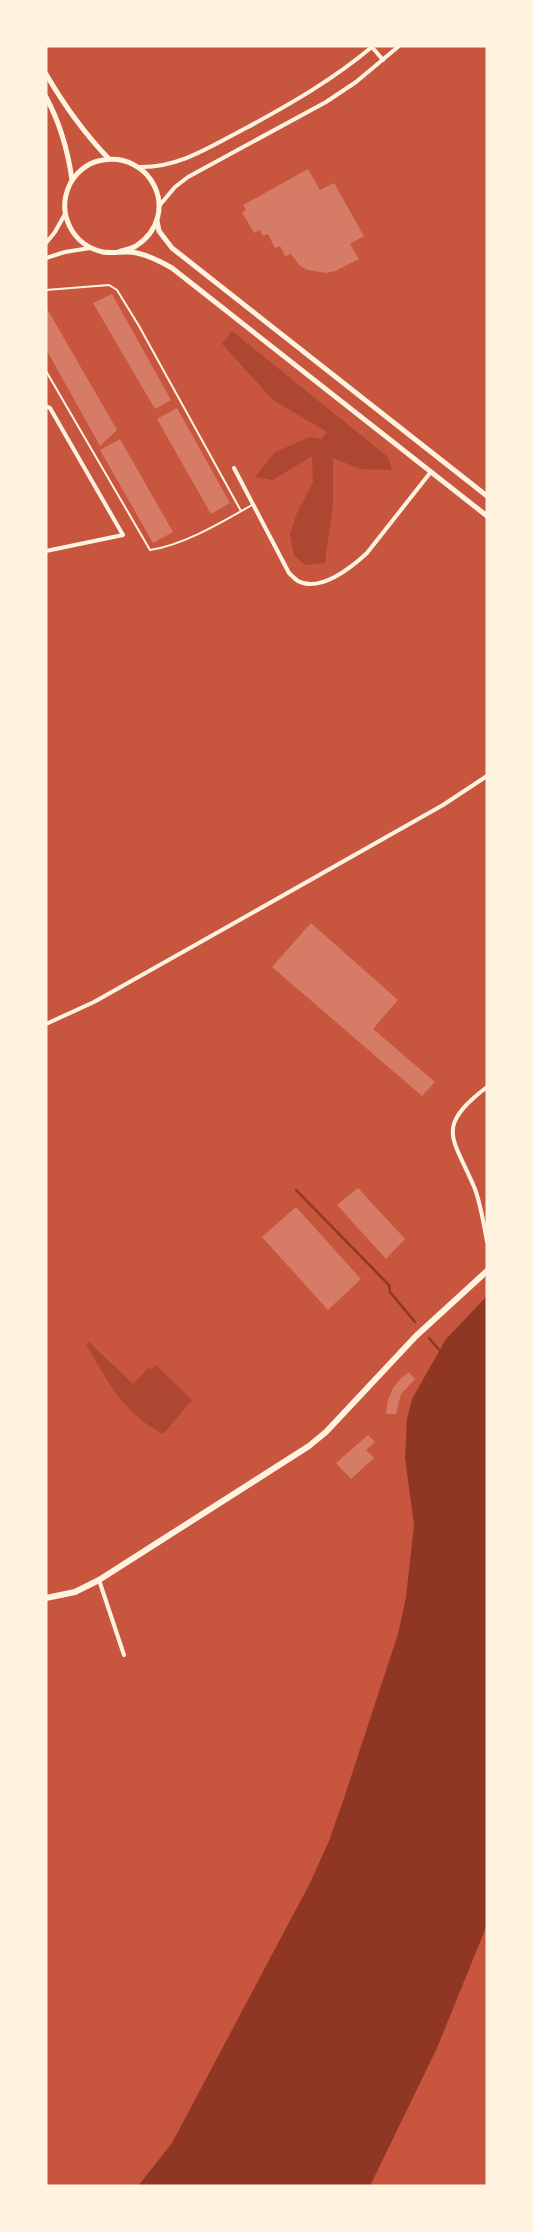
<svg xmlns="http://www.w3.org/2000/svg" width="533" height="2232" font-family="'Libre Baskerville',serif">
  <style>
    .green { fill: #ae4732 }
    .water { fill: #8f3625 }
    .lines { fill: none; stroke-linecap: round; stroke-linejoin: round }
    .stream { stroke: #8f3625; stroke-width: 2.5 }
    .building { fill: #d67c66 }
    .service { stroke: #fff3e0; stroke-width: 2 }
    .minor { stroke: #fff3e0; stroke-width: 4 }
    .tertiary { stroke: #fff3e0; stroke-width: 5 }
    .primary { stroke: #fff3e0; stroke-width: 6 }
  </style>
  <rect width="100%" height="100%" fill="#c8553d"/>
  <!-- green -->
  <g class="green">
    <path d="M 232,331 L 388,457 L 392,470 L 360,469 L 333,458 L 333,504 L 325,563 L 306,565 L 294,556 L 290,534 L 297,513 L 313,482 L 312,456 L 273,480 L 255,477 L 275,452 L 310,437 L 322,439 L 327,432 L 273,400 L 222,344 Z"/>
    <path d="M 89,1342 L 133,1384 L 149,1367 L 151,1370 L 156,1365 L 192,1400 L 163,1434 C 124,1414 107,1381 86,1344 Z"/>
  </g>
  <!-- water -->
  <path class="water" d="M 487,1296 L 487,1925 L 437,2048 L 370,2186 L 138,2186 L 172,2143 L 309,1885 L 329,1841 L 344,1798 L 398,1634 L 406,1597 L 414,1525 L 405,1458 L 407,1419 L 412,1399 L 446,1339 Z"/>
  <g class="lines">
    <!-- stream -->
    <g class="stream">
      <path d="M 296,1190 L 389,1285 L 390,1292 L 415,1322"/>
      <path d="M 429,1338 L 441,1352"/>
    </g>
  </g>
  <!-- building -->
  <g class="building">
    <path d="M 308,169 L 320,190 L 334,183 L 364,236 L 350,244 L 359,259 L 335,271 L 326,273 L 308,270 L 300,266 L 291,254 L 285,256 L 280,246 L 275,248 L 268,234 L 263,236 L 260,230 L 254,233 L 242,212 L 246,210 L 243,205 Z"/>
    <path d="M 112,294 L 171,400 L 155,409 L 93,303 Z"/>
    <path d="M 46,307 L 117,430 L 100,446 L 46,349 Z"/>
    <path d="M 177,408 L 230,503 L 211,514 L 157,419 Z"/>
    <path d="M 120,439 L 173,532 L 153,543 L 100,450 Z"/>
    <path d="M 311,923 L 398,1000 L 373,1029 L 435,1082 L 422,1096 L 272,967 Z"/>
    <path d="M 358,1188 L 405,1239 L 386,1259 L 337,1205 Z"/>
    <path d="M 296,1207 L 361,1279 L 328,1310 L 262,1237 Z"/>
    <path d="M 409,1372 L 415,1379 L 401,1394 L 396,1414 L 386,1414 L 388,1400 L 393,1388 L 400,1379 Z"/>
    <path d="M 368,1435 L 375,1442 L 366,1450 L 374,1458 L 351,1479 L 336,1463 Z"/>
  </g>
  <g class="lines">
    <!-- service -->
    <g class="service">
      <path d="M 46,290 L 109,285 L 117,290 L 139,326 L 241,511"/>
      <path d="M 46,371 L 150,550 C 184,545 222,522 252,505"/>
    </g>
    <!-- minor -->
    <g class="minor">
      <path d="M 372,47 L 383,60"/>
      <path d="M 139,167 C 180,168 213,145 248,127 C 292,103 334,79 373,46"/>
      <path d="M 159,206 L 175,187 L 188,177 L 326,102 L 356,82 L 399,46"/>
      <path d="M 46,243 L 55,232 L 65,214"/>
      <path d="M 46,258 L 65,252 L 90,248"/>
      <path d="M 46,406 L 50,408 L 123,535 L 46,551"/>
      <path d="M 234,468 L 289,573 C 292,576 295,579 298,581 C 320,593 352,567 367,553 L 430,473"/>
      <path d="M 46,1024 L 94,1002 L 252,913 L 443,805 L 487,776"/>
      <path d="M 487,1087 C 433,1128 454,1138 475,1189 C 481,1206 484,1224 487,1242"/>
      <path d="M 99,1580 L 124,1655"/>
    </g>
    <!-- tertiary -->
    <g class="tertiary">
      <path d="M 46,74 C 64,105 83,132 109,159"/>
      <path d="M 46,97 C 60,123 68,151 72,180"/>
      <path d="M 157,221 L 159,231 L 172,248 L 487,496"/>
      <path d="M 118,252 C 124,250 131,249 136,246 C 183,215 152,148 98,161 C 86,164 75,174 70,184 C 56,213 72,245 103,252 C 114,254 126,250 137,253 C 150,256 160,261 172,268 L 487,516"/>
    </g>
    <!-- primary -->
    <path class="primary" d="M 46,1598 L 75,1592 L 99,1580 L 309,1446 L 326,1432 L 416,1336 L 487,1271"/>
  </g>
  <!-- border -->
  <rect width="533" height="2232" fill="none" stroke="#fff3e0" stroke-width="95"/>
</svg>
